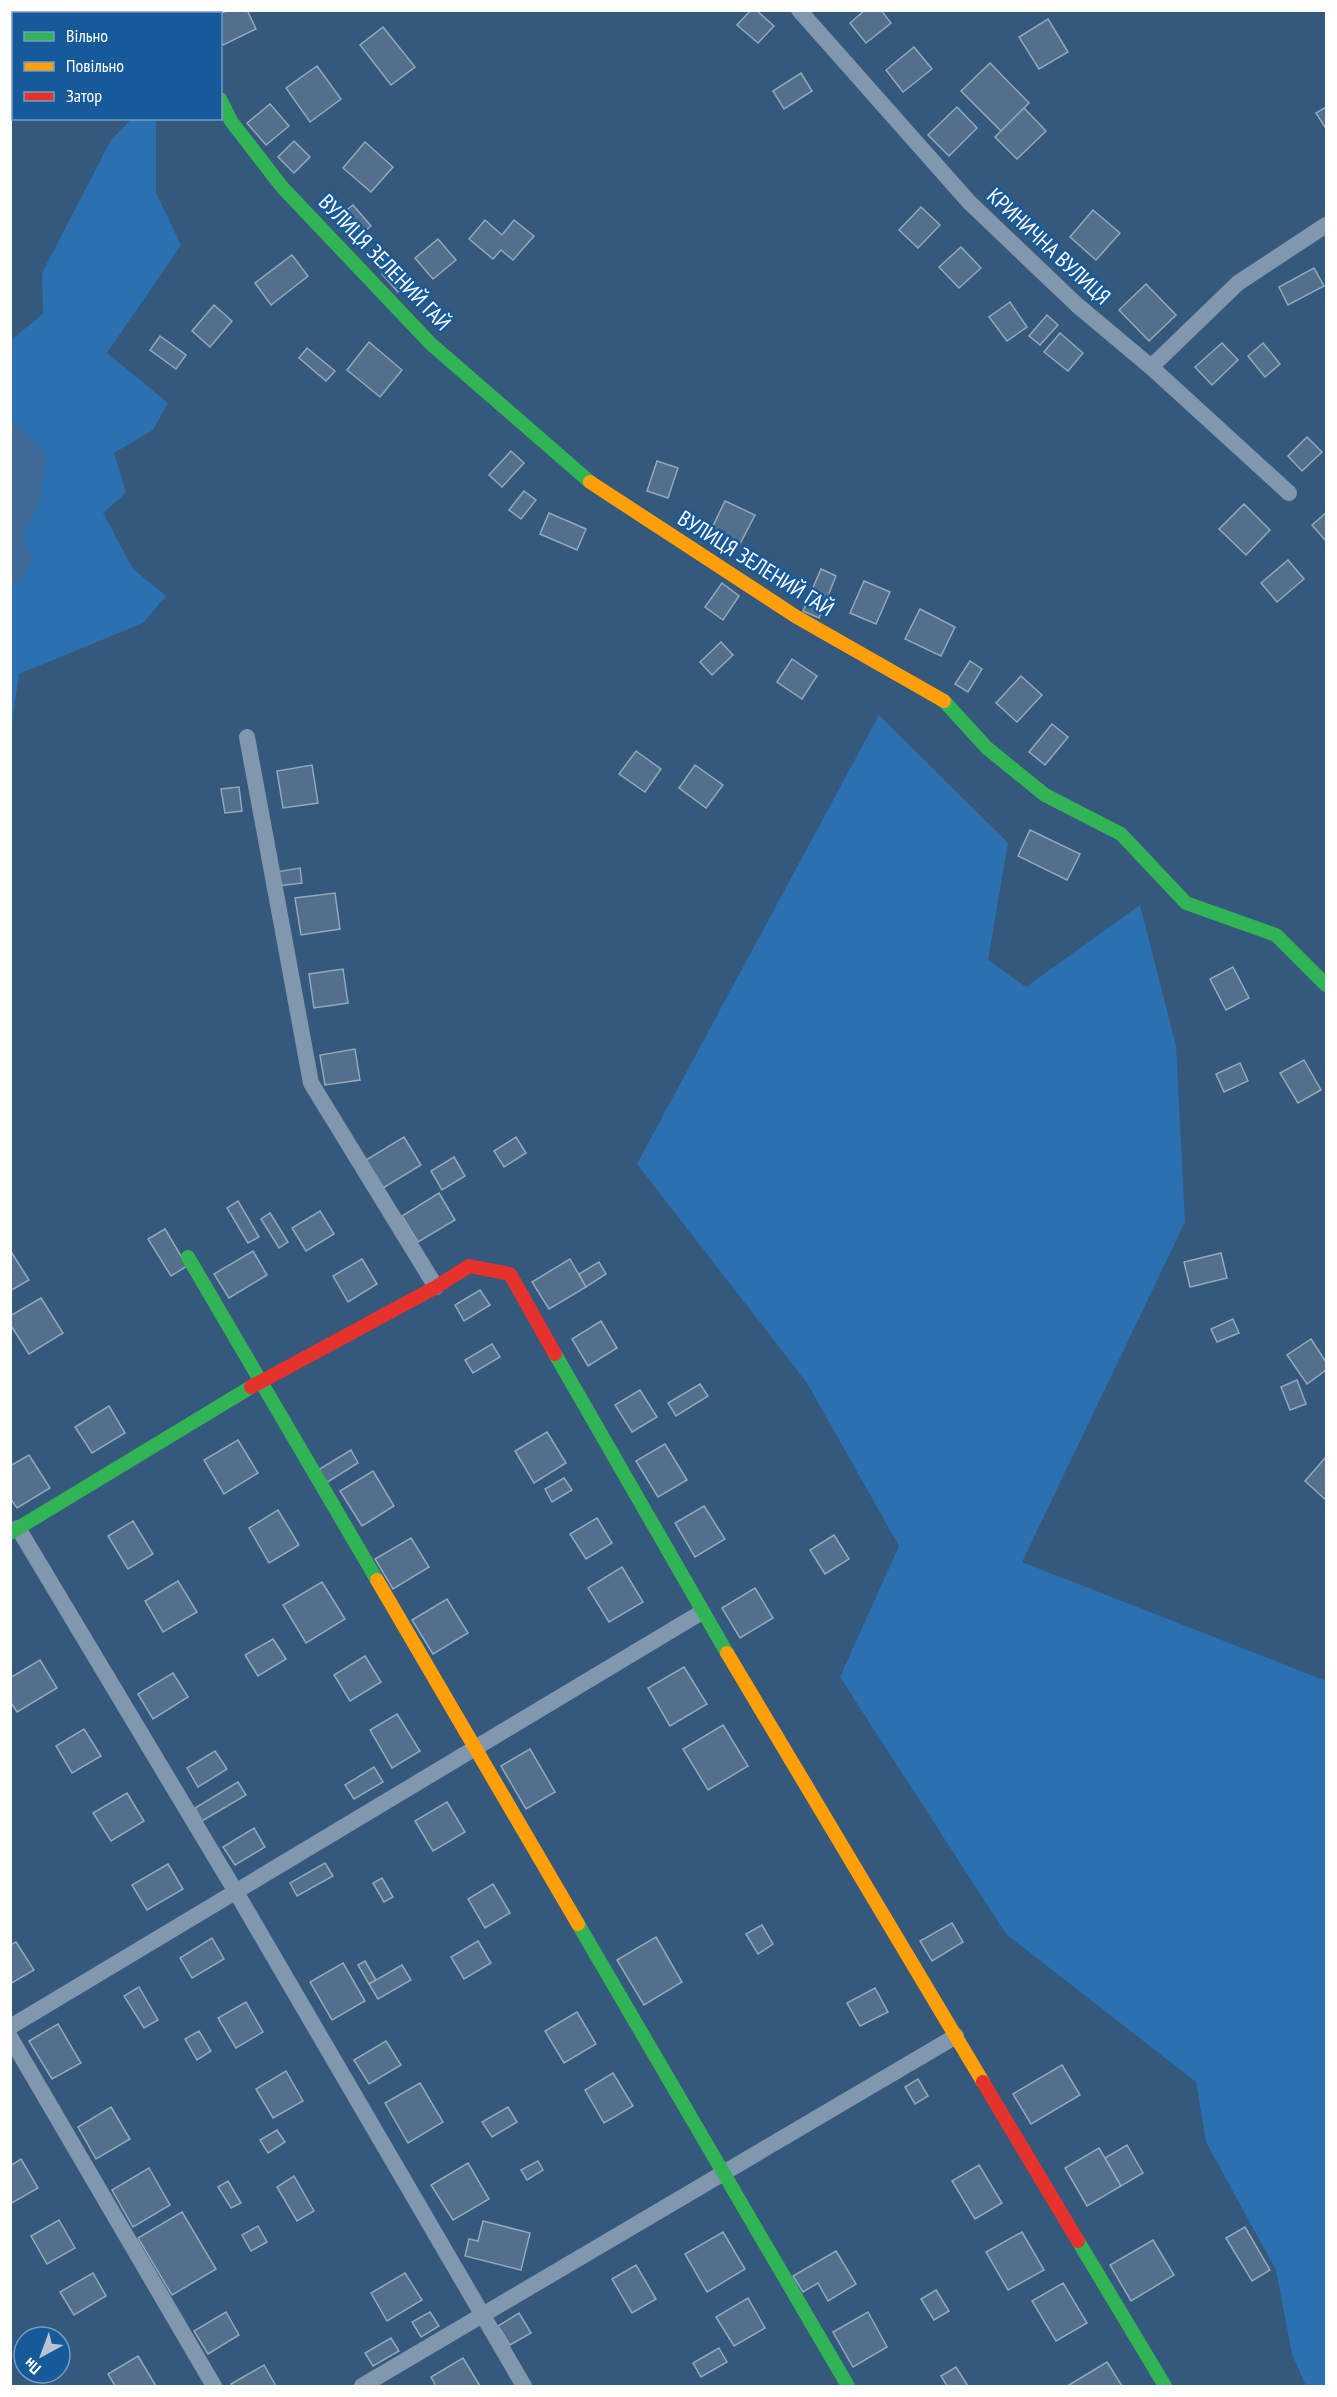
<svg xmlns="http://www.w3.org/2000/svg" width="1337" height="2397" font-family="'PT Sans Narrow',sans-serif">
  <style>
    .green { fill: #2b70b0 }
    .water { fill: #3e6b98 }
    .building { fill: #526f8b; stroke: #94a8bb; stroke-width: 1.5 }
    .lines { fill: none; stroke-linecap: round; stroke-linejoin: round }
    .street { stroke: #8097ae; stroke-width: 16 }
    .fast { stroke: #30b455; stroke-width: 14 }
    .slow { stroke: #ff9f0a; stroke-width: 14 }
    .jam { stroke: #e5322d; stroke-width: 14 }
    .labels { text-anchor: middle; stroke-width: 5; stroke-linejoin: round; paint-order: stroke }
    .street-label { font-size: 22px; fill: #fff; stroke: #175a9a }
  </style>
  <rect width="100%" height="100%" fill="#35597c"/>
  <!-- green -->
  <g class="green">
    <path d="M 132,119 L 156,119 L 156,193 L 181,245 L 107,353 L 168,403 L 153,430 L 114,453 L 126,493 L 103,513 L 133,569 L 166,596 L 143,623 L 19,674 L 11,729 L 11,340 L 43,314 L 42,273 L 111,140 Z"/>
    <path d="M 879,715 L 1008,843 L 988,960 L 1026,987 L 1140,905 L 1176,1046 L 1185,1222 L 1022,1562 L 1326,1681 L 1326,2386 L 1306,2386 L 1292,2354 L 1276,2270 L 1206,2142 L 1196,2082 L 1006,1934 L 840,1677 L 899,1546 L 807,1383 L 637,1164 Z"/>
  </g>
  <!-- water -->
  <path class="water" d="M 11,418 L 47,455 L 39,504 L 22,538 L 33,559 L 19,583 L 11,586 Z"/>
  <!-- building -->
  <g class="building">
    <path d="M 228,10 L 247,10 L 256,29 L 223,45 L 220,40 L 220,14 Z"/>
    <path d="M 751,10 L 756,10 L 774,26 L 758,43 L 737,25 Z"/>
    <path d="M 865,10 L 881,10 L 891,23 L 866,43 L 850,23 Z"/>
    <path d="M 1048,19 L 1068,52 L 1039,69 L 1019,37 Z"/>
    <path d="M 383,27 L 415,67 L 391,85 L 360,45 Z"/>
    <path d="M 914,47 L 932,69 L 903,92 L 886,70 Z"/>
    <path d="M 990,63 L 1029,103 L 1001,131 L 961,91 Z"/>
    <path d="M 317,66 L 341,99 L 310,122 L 286,88 Z"/>
    <path d="M 801,73 L 812,91 L 784,109 L 773,91 Z"/>
    <path d="M 270,104 L 289,126 L 266,145 L 247,123 Z"/>
    <path d="M 957,107 L 977,128 L 949,156 L 928,135 Z"/>
    <path d="M 1326,107 L 1326,129 L 1316,113 Z"/>
    <path d="M 1024,108 L 1046,131 L 1017,159 L 995,137 Z"/>
    <path d="M 294,141 L 310,157 L 294,173 L 278,157 Z"/>
    <path d="M 365,142 L 393,167 L 371,192 L 343,168 Z"/>
    <path d="M 353,205 L 371,226 L 361,234 L 343,213 Z"/>
    <path d="M 921,207 L 940,225 L 918,248 L 899,230 Z"/>
    <path d="M 1093,210 L 1120,233 L 1096,260 L 1070,237 Z"/>
    <path d="M 485,220 L 502,235 L 514,220 L 534,236 L 513,260 L 501,250 L 493,259 L 469,239 Z"/>
    <path d="M 438,239 L 456,260 L 433,279 L 415,258 Z"/>
    <path d="M 961,247 L 981,268 L 959,288 L 939,267 Z"/>
    <path d="M 292,255 L 308,276 L 271,305 L 255,283 Z"/>
    <path d="M 395,263 L 411,281 L 398,292 L 382,274 Z"/>
    <path d="M 1314,268 L 1324,286 L 1288,305 L 1279,287 Z"/>
    <path d="M 1146,284 L 1176,315 L 1149,341 L 1119,310 Z"/>
    <path d="M 1010,302 L 1027,327 L 1007,341 L 989,317 Z"/>
    <path d="M 214,305 L 232,321 L 210,347 L 192,331 Z"/>
    <path d="M 1047,315 L 1058,325 L 1040,345 L 1029,336 Z"/>
    <path d="M 1060,333 L 1083,353 L 1068,371 L 1044,352 Z"/>
    <path d="M 160,336 L 186,355 L 176,369 L 150,350 Z"/>
    <path d="M 369,342 L 402,370 L 380,397 L 347,370 Z"/>
    <path d="M 1222,343 L 1238,360 L 1212,385 L 1195,367 Z"/>
    <path d="M 1263,343 L 1280,364 L 1265,377 L 1248,356 Z"/>
    <path d="M 307,348 L 335,371 L 326,381 L 299,358 Z"/>
    <path d="M 1307,437 L 1322,452 L 1302,471 L 1288,456 Z"/>
    <path d="M 511,451 L 524,463 L 502,487 L 489,475 Z"/>
    <path d="M 657,461 L 678,468 L 668,498 L 647,491 Z"/>
    <path d="M 524,491 L 536,500 L 521,519 L 509,510 Z"/>
    <path d="M 725,501 L 755,515 L 740,544 L 711,530 Z"/>
    <path d="M 1244,504 L 1270,530 L 1246,555 L 1219,529 Z"/>
    <path d="M 549,513 L 586,529 L 577,550 L 540,534 Z"/>
    <path d="M 1326,513 L 1326,541 L 1312,525 Z"/>
    <path d="M 1288,560 L 1304,579 L 1277,602 L 1261,583 Z"/>
    <path d="M 821,569 L 836,576 L 819,618 L 803,611 Z"/>
    <path d="M 864,581 L 890,592 L 876,624 L 850,613 Z"/>
    <path d="M 722,583 L 739,596 L 723,620 L 705,607 Z"/>
    <path d="M 920,609 L 955,627 L 941,656 L 905,639 Z"/>
    <path d="M 721,642 L 733,655 L 712,675 L 700,662 Z"/>
    <path d="M 792,659 L 817,676 L 802,699 L 777,682 Z"/>
    <path d="M 970,661 L 982,669 L 968,692 L 955,684 Z"/>
    <path d="M 1021,676 L 1042,695 L 1017,722 L 996,703 Z"/>
    <path d="M 1052,724 L 1068,737 L 1045,765 L 1029,752 Z"/>
    <path d="M 636,751 L 661,769 L 645,792 L 619,774 Z"/>
    <path d="M 312,765 L 318,803 L 283,808 L 277,771 Z"/>
    <path d="M 695,765 L 723,785 L 706,808 L 679,788 Z"/>
    <path d="M 239,787 L 242,811 L 225,813 L 221,789 Z"/>
    <path d="M 1030,830 L 1080,854 L 1067,880 L 1018,856 Z"/>
    <path d="M 300,868 L 302,883 L 278,886 L 276,872 Z"/>
    <path d="M 335,893 L 340,929 L 301,935 L 295,898 Z"/>
    <path d="M 1233,967 L 1249,998 L 1226,1010 L 1210,979 Z"/>
    <path d="M 343,969 L 348,1003 L 314,1008 L 309,974 Z"/>
    <path d="M 355,1049 L 360,1080 L 325,1085 L 320,1055 Z"/>
    <path d="M 1304,1060 L 1321,1090 L 1298,1103 L 1280,1073 Z"/>
    <path d="M 1240,1063 L 1248,1081 L 1224,1092 L 1216,1074 Z"/>
    <path d="M 404,1137 L 421,1165 L 383,1188 L 366,1160 Z"/>
    <path d="M 516,1137 L 526,1153 L 504,1167 L 494,1151 Z"/>
    <path d="M 454,1157 L 465,1176 L 442,1190 L 431,1171 Z"/>
    <path d="M 439,1193 L 455,1220 L 418,1242 L 402,1216 Z"/>
    <path d="M 238,1201 L 259,1237 L 248,1243 L 227,1208 Z"/>
    <path d="M 320,1211 L 334,1234 L 306,1251 L 292,1228 Z"/>
    <path d="M 270,1213 L 288,1242 L 279,1248 L 261,1219 Z"/>
    <path d="M 165,1229 L 187,1266 L 171,1276 L 148,1239 Z"/>
    <path d="M 10,1250 L 29,1280 L 10,1291 Z"/>
    <path d="M 253,1251 L 267,1275 L 229,1298 L 214,1274 Z"/>
    <path d="M 1221,1253 L 1227,1278 L 1190,1287 L 1184,1262 Z"/>
    <path d="M 362,1259 L 377,1284 L 348,1302 L 333,1276 Z"/>
    <path d="M 570,1259 L 586,1287 L 549,1309 L 532,1282 Z"/>
    <path d="M 599,1262 L 606,1274 L 586,1287 L 579,1274 Z"/>
    <path d="M 480,1290 L 490,1305 L 464,1321 L 455,1305 Z"/>
    <path d="M 41,1298 L 63,1333 L 29,1354 L 10,1324 L 10,1316 Z"/>
    <path d="M 1233,1319 L 1239,1333 L 1217,1342 L 1211,1329 Z"/>
    <path d="M 601,1321 L 617,1348 L 588,1366 L 572,1339 Z"/>
    <path d="M 1311,1339 L 1326,1362 L 1326,1370 L 1307,1384 L 1287,1355 Z"/>
    <path d="M 492,1344 L 500,1357 L 473,1373 L 465,1360 Z"/>
    <path d="M 1297,1380 L 1306,1404 L 1290,1410 L 1281,1387 Z"/>
    <path d="M 700,1384 L 708,1396 L 676,1416 L 668,1403 Z"/>
    <path d="M 640,1390 L 657,1417 L 632,1432 L 615,1405 Z"/>
    <path d="M 109,1406 L 125,1433 L 92,1453 L 75,1427 Z"/>
    <path d="M 547,1432 L 566,1463 L 534,1483 L 515,1451 Z"/>
    <path d="M 238,1440 L 258,1473 L 224,1494 L 204,1460 Z"/>
    <path d="M 665,1444 L 687,1480 L 658,1497 L 636,1461 Z"/>
    <path d="M 351,1450 L 358,1463 L 326,1483 L 318,1470 Z"/>
    <path d="M 29,1455 L 50,1488 L 17,1508 L 10,1498 L 10,1466 Z"/>
    <path d="M 1326,1457 L 1326,1500 L 1305,1481 Z"/>
    <path d="M 373,1471 L 394,1506 L 362,1526 L 340,1491 Z"/>
    <path d="M 564,1478 L 572,1490 L 552,1502 L 545,1489 Z"/>
    <path d="M 704,1506 L 725,1539 L 695,1557 L 675,1523 Z"/>
    <path d="M 278,1510 L 299,1545 L 269,1563 L 249,1528 Z"/>
    <path d="M 597,1518 L 612,1543 L 586,1559 L 570,1534 Z"/>
    <path d="M 133,1521 L 153,1554 L 128,1569 L 108,1536 Z"/>
    <path d="M 834,1535 L 849,1559 L 825,1574 L 810,1550 Z"/>
    <path d="M 411,1538 L 429,1567 L 393,1589 L 375,1559 Z"/>
    <path d="M 622,1567 L 643,1602 L 609,1622 L 588,1588 Z"/>
    <path d="M 178,1581 L 197,1612 L 163,1632 L 145,1601 Z"/>
    <path d="M 322,1582 L 345,1619 L 306,1643 L 283,1605 Z"/>
    <path d="M 755,1588 L 773,1618 L 740,1638 L 722,1608 Z"/>
    <path d="M 447,1599 L 468,1633 L 433,1654 L 412,1620 Z"/>
    <path d="M 273,1639 L 286,1659 L 258,1676 L 245,1655 Z"/>
    <path d="M 365,1656 L 381,1682 L 350,1701 L 334,1675 Z"/>
    <path d="M 40,1660 L 57,1688 L 17,1712 L 10,1701 L 10,1678 Z"/>
    <path d="M 684,1667 L 707,1704 L 670,1726 L 648,1688 Z"/>
    <path d="M 173,1673 L 188,1697 L 153,1719 L 138,1694 Z"/>
    <path d="M 397,1714 L 420,1751 L 392,1768 L 370,1730 Z"/>
    <path d="M 723,1725 L 748,1766 L 708,1790 L 683,1749 Z"/>
    <path d="M 84,1729 L 101,1756 L 72,1773 L 56,1746 Z"/>
    <path d="M 530,1749 L 555,1792 L 526,1809 L 501,1766 Z"/>
    <path d="M 215,1751 L 227,1769 L 198,1787 L 187,1768 Z"/>
    <path d="M 374,1767 L 383,1782 L 354,1799 L 345,1785 Z"/>
    <path d="M 238,1782 L 246,1795 L 202,1821 L 195,1808 Z"/>
    <path d="M 127,1793 L 144,1821 L 111,1841 L 93,1813 Z"/>
    <path d="M 447,1802 L 465,1832 L 433,1851 L 415,1821 Z"/>
    <path d="M 254,1828 L 265,1847 L 235,1865 L 223,1847 Z"/>
    <path d="M 325,1863 L 333,1876 L 297,1896 L 290,1883 Z"/>
    <path d="M 168,1864 L 183,1889 L 147,1910 L 132,1885 Z"/>
    <path d="M 382,1878 L 393,1897 L 384,1902 L 373,1883 Z"/>
    <path d="M 493,1884 L 510,1913 L 485,1928 L 468,1899 Z"/>
    <path d="M 952,1923 L 963,1942 L 932,1961 L 920,1941 Z"/>
    <path d="M 762,1925 L 773,1944 L 758,1954 L 746,1934 Z"/>
    <path d="M 656,1937 L 682,1982 L 644,2005 L 617,1960 Z"/>
    <path d="M 212,1938 L 224,1959 L 192,1978 L 180,1958 Z"/>
    <path d="M 478,1941 L 491,1963 L 464,1979 L 451,1957 Z"/>
    <path d="M 16,1942 L 34,1970 L 10,1984 L 10,1945 Z"/>
    <path d="M 365,1961 L 376,1980 L 369,1984 L 358,1965 Z"/>
    <path d="M 343,1963 L 365,2001 L 332,2020 L 310,1982 Z"/>
    <path d="M 402,1965 L 411,1980 L 378,1999 L 369,1984 Z"/>
    <path d="M 139,1987 L 158,2020 L 144,2028 L 124,1996 Z"/>
    <path d="M 875,1988 L 888,2012 L 860,2026 L 847,2003 Z"/>
    <path d="M 246,2002 L 263,2032 L 236,2048 L 218,2018 Z"/>
    <path d="M 577,2012 L 596,2044 L 564,2063 L 545,2031 Z"/>
    <path d="M 58,2024 L 81,2063 L 52,2079 L 29,2041 Z"/>
    <path d="M 199,2031 L 211,2051 L 197,2060 L 185,2039 Z"/>
    <path d="M 386,2041 L 401,2065 L 369,2084 L 354,2060 Z"/>
    <path d="M 1062,2065 L 1080,2095 L 1031,2124 L 1013,2094 Z"/>
    <path d="M 286,2071 L 303,2101 L 273,2118 L 256,2089 Z"/>
    <path d="M 613,2073 L 633,2106 L 604,2123 L 585,2090 Z"/>
    <path d="M 918,2079 L 928,2096 L 915,2104 L 905,2087 Z"/>
    <path d="M 420,2083 L 443,2122 L 408,2143 L 385,2103 Z"/>
    <path d="M 111,2107 L 130,2139 L 96,2159 L 78,2127 Z"/>
    <path d="M 508,2107 L 517,2122 L 492,2137 L 482,2122 Z"/>
    <path d="M 277,2130 L 285,2142 L 268,2153 L 260,2140 Z"/>
    <path d="M 1127,2145 L 1143,2173 L 1121,2186 L 1105,2158 Z"/>
    <path d="M 1099,2148 L 1121,2186 L 1087,2206 L 1065,2168 Z"/>
    <path d="M 21,2159 L 38,2188 L 10,2204 L 10,2166 Z"/>
    <path d="M 538,2161 L 543,2170 L 527,2180 L 521,2170 Z"/>
    <path d="M 468,2163 L 489,2199 L 453,2220 L 431,2185 Z"/>
    <path d="M 979,2165 L 1002,2203 L 975,2219 L 952,2181 Z"/>
    <path d="M 149,2168 L 170,2205 L 133,2227 L 112,2190 Z"/>
    <path d="M 294,2176 L 314,2211 L 297,2221 L 277,2187 Z"/>
    <path d="M 228,2181 L 241,2203 L 231,2208 L 218,2187 Z"/>
    <path d="M 182,2212 L 216,2269 L 172,2295 L 138,2238 Z"/>
    <path d="M 59,2220 L 75,2248 L 47,2264 L 31,2236 Z"/>
    <path d="M 483,2221 L 530,2233 L 521,2270 L 465,2256 L 469,2239 L 478,2241 Z"/>
    <path d="M 258,2226 L 267,2242 L 251,2251 L 242,2235 Z"/>
    <path d="M 1245,2227 L 1270,2270 L 1252,2281 L 1226,2238 Z"/>
    <path d="M 723,2232 L 745,2269 L 707,2292 L 685,2254 Z"/>
    <path d="M 1022,2232 L 1044,2270 L 1008,2290 L 986,2252 Z"/>
    <path d="M 1153,2240 L 1174,2275 L 1131,2301 L 1110,2265 Z"/>
    <path d="M 836,2251 L 856,2284 L 828,2301 L 818,2283 L 803,2292 L 793,2276 Z"/>
    <path d="M 636,2265 L 656,2299 L 632,2313 L 612,2279 Z"/>
    <path d="M 93,2273 L 106,2296 L 74,2315 L 60,2292 Z"/>
    <path d="M 405,2273 L 422,2300 L 387,2321 L 371,2293 Z"/>
    <path d="M 1063,2283 L 1087,2323 L 1056,2341 L 1032,2301 Z"/>
    <path d="M 936,2290 L 949,2311 L 934,2320 L 921,2299 Z"/>
    <path d="M 748,2298 L 765,2328 L 734,2346 L 716,2317 Z"/>
    <path d="M 226,2312 L 239,2335 L 208,2354 L 194,2331 Z"/>
    <path d="M 430,2312 L 439,2326 L 421,2337 L 412,2322 Z"/>
    <path d="M 868,2312 L 887,2347 L 853,2367 L 833,2332 Z"/>
    <path d="M 519,2313 L 531,2333 L 510,2345 L 498,2326 Z"/>
    <path d="M 391,2338 L 399,2351 L 373,2366 L 365,2353 Z"/>
    <path d="M 719,2348 L 727,2362 L 701,2377 L 693,2363 Z"/>
    <path d="M 138,2356 L 156,2386 L 115,2386 L 108,2374 Z"/>
    <path d="M 463,2358 L 480,2386 L 436,2386 L 431,2377 Z"/>
    <path d="M 1107,2362 L 1122,2386 L 1070,2386 L 1069,2385 Z"/>
    <path d="M 264,2365 L 276,2386 L 233,2386 L 231,2384 Z"/>
    <path d="M 956,2367 L 968,2386 L 947,2386 L 941,2376 Z"/>
  </g>
  <g class="lines">
    <!-- street -->
    <g class="street">
      <path d="M 188,10 L 189,14"/>
      <path d="M 799,10 L 969,202 L 1077,305 L 1151,367 L 1289,493"/>
      <path d="M 1151,367 L 1238,283 L 1326,225"/>
      <path d="M 247,737 L 311,1083 L 436,1287"/>
      <path d="M 18,1528 L 236,1892 L 524,2386"/>
      <path d="M 10,2027 L 702,1612"/>
      <path d="M 10,2037 L 214,2386"/>
      <path d="M 362,2386 L 956,2036"/>
    </g>
    <!-- fast -->
    <g class="fast">
      <path d="M 220,99 L 231,121 L 282,187 L 431,344 L 590,482"/>
      <path d="M 944,701 L 987,748 L 1045,795 L 1121,834 L 1186,903 L 1276,935 L 1326,985"/>
      <path d="M 188,1257 L 377,1580"/>
      <path d="M 555,1354 L 727,1653"/>
      <path d="M 10,1533 L 251,1387"/>
      <path d="M 578,1924 L 848,2386"/>
      <path d="M 1078,2241 L 1165,2386"/>
    </g>
    <!-- slow -->
    <g class="slow">
      <path d="M 590,482 L 795,616 L 944,701"/>
      <path d="M 377,1580 L 578,1924"/>
      <path d="M 727,1653 L 983,2082"/>
    </g>
    <!-- jam -->
    <g class="jam">
      <path d="M 251,1387 L 436,1287 L 469,1266 L 510,1274 L 555,1354"/>
      <path d="M 983,2082 L 1078,2241"/>
    </g>
  </g>
  <g class="labels">
    <!-- street labels -->
    <g class="street-label">
      <text transform="translate(1049 246) rotate(43)" y="8">КРИНИЧНА ВУЛИЦЯ</text>
      <text transform="translate(385 262) rotate(46)" y="8">ВУЛИЦЯ ЗЕЛЕНИЙ ГАЙ</text>
      <text transform="translate(756 563) rotate(32)" y="8">ВУЛИЦЯ ЗЕЛЕНИЙ ГАЙ</text>
    </g>
  </g>
  <!-- border -->
  <rect width="1337" height="2397" fill="none" stroke="#ffffff" stroke-width="24"/>
  <!-- legend -->
  <rect x="12" y="12" width="210" height="108" fill="#175a9a" stroke="#749cc2" stroke-width="1.5"/>
  <rect x="24" y="32" width="30" height="9" fill="#30b455" stroke="#749cc2" stroke-width="1.5"/>
  <text x="66" y="42" font-size="18" fill="#ffffff">Вільно</text>
  <rect x="24" y="62" width="30" height="9" fill="#ff9f0a" stroke="#749cc2" stroke-width="1.5"/>
  <text x="66" y="72" font-size="18" fill="#ffffff">Повільно</text>
  <rect x="24" y="92" width="30" height="9" fill="#e5322d" stroke="#749cc2" stroke-width="1.5"/>
  <text x="66" y="102" font-size="18" fill="#ffffff">Затор</text>
  <!-- north arrow -->
  <g transform="translate(42 2355) rotate(221)"><circle r="28" fill="#175a9a" stroke="#749cc2" stroke-width="1.5"/>
  <path d="M0-4.5L10 22L0 15L-10 22Z" fill="#b8c5d1"/>
  <text y="-9" font-size="16" font-weight="bold" text-anchor="middle" fill="#ffffff">Пн</text>
  </g>
</svg>
